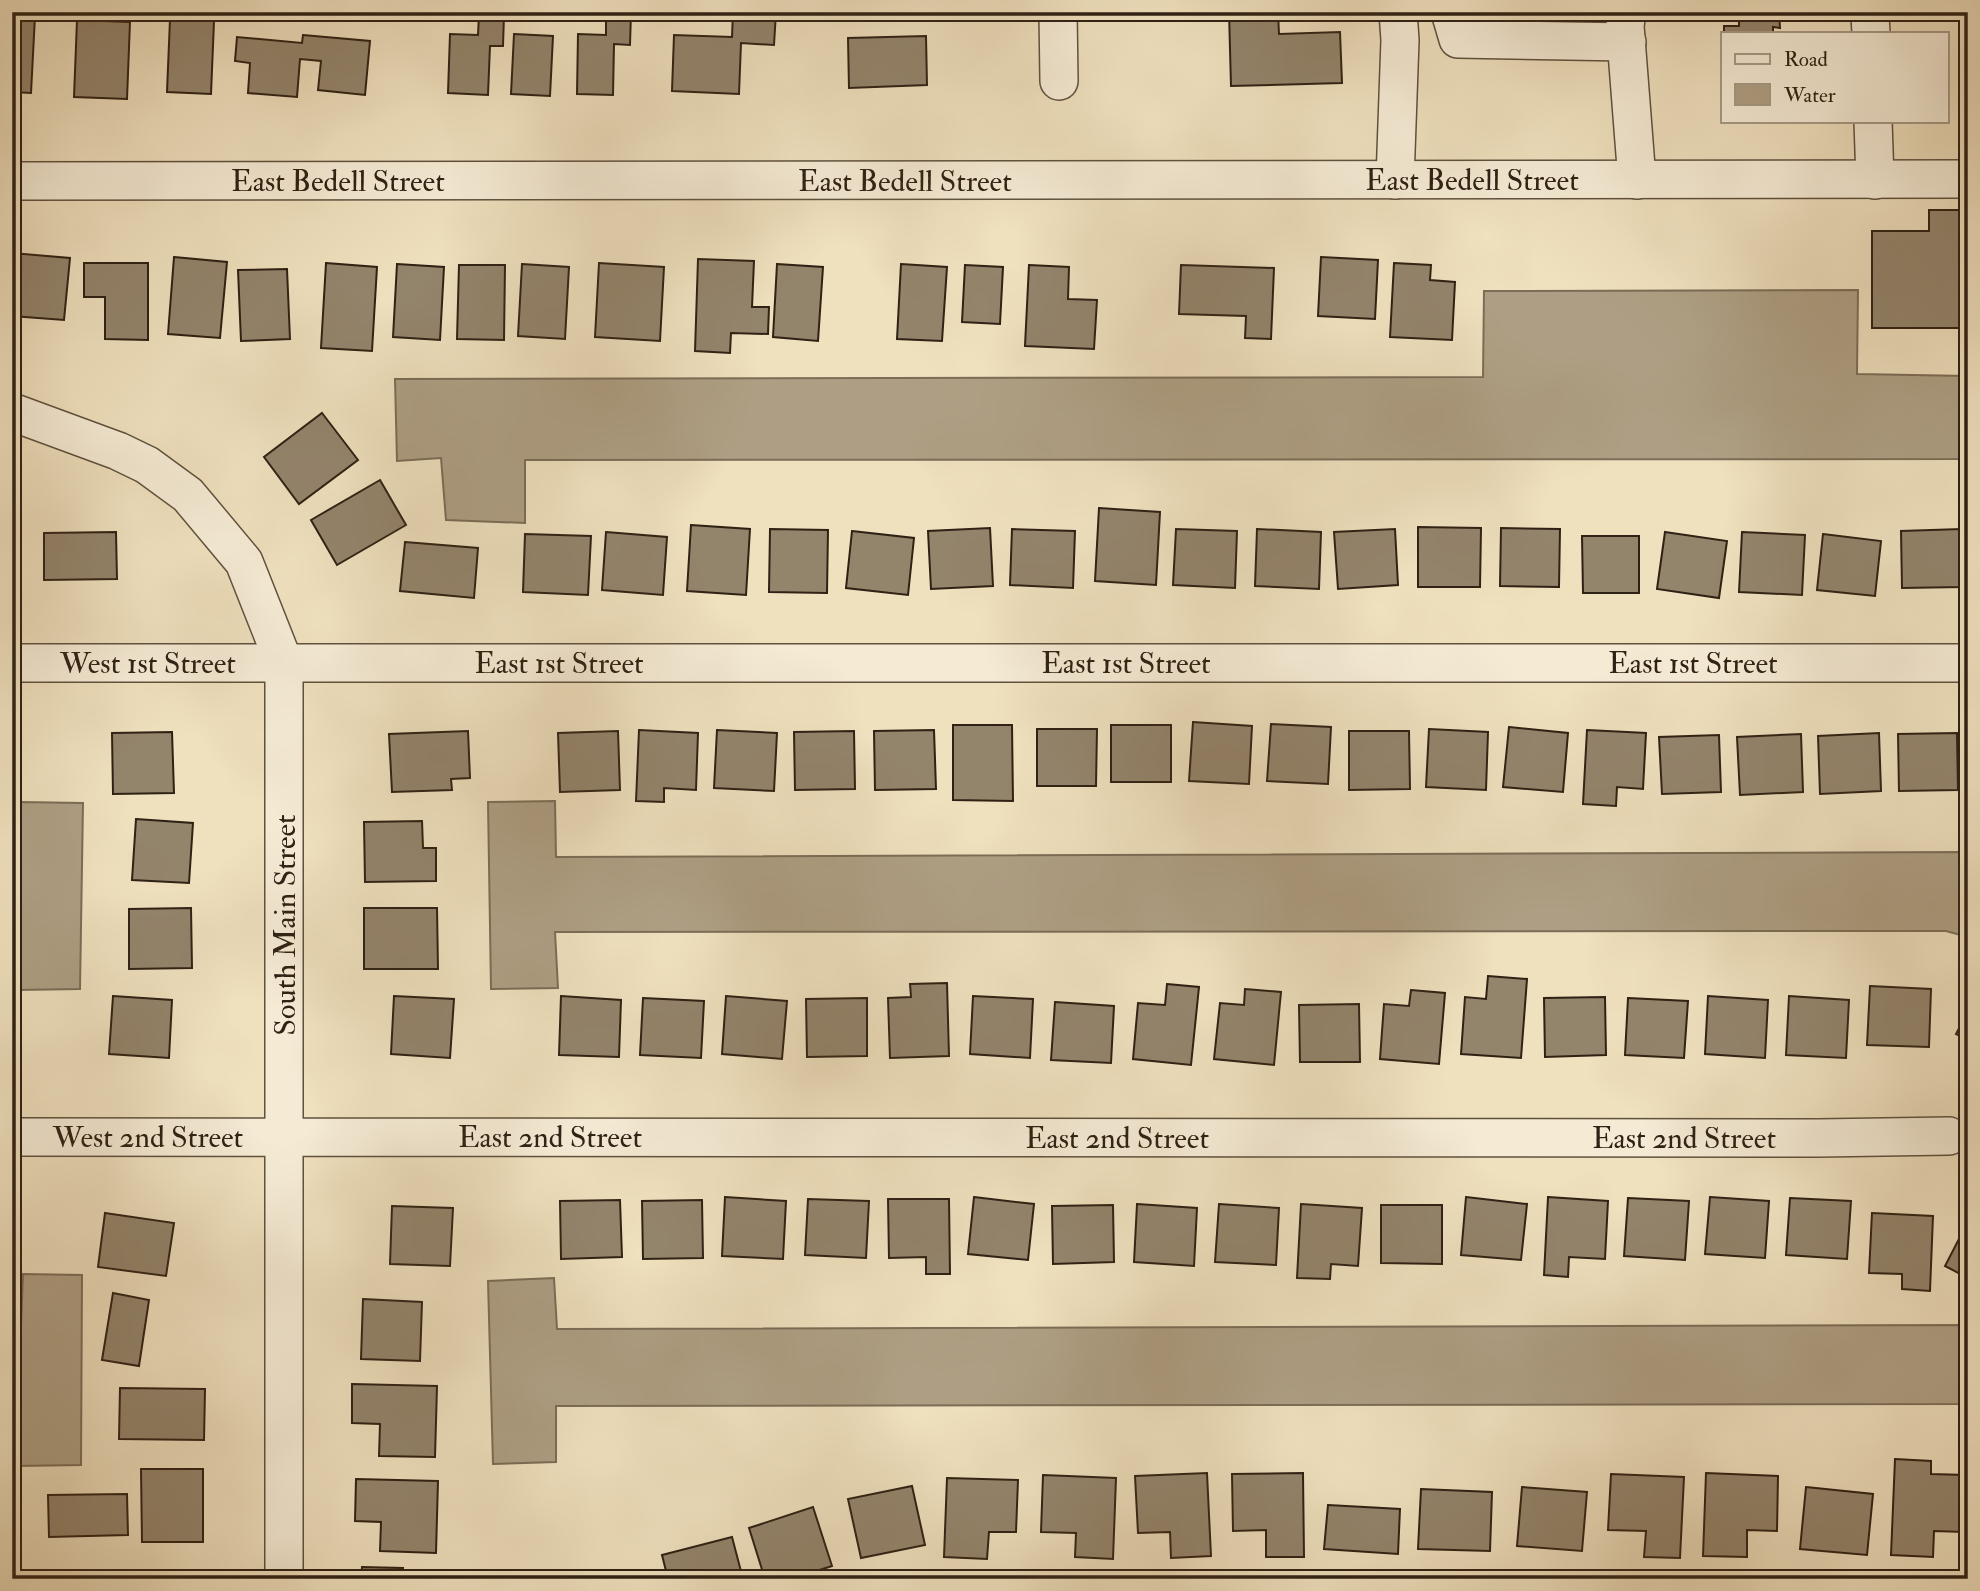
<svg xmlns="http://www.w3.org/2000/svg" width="1980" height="1591" font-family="'IM FELL Double Pica',serif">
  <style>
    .water { fill: #ae9f84; stroke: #7b6d57; stroke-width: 2 }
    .building { fill: #93846c; stroke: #2f2114; stroke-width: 2 }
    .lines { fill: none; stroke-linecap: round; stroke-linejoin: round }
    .minor-casing { stroke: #5f513e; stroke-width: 40 }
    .minor { stroke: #f5ebd5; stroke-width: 37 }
    .labels { text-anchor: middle; stroke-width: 5; stroke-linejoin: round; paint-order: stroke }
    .street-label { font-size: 30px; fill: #2f2114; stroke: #f5ebd5 }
  </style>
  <rect width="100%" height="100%" fill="#efe0be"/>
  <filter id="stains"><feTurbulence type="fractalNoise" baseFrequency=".00286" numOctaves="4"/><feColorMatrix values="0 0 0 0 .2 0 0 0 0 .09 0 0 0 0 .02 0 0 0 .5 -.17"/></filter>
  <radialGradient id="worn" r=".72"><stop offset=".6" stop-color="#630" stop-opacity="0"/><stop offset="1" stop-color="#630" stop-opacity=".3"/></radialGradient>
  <!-- water -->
  <g class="water">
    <path d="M 1858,290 L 1857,374 L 1968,376 L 1968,459 L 525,460 L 525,523 L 446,520 L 441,458 L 397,461 L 395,379 L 1483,377 L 1484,291 Z"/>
    <path d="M 555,801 L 556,857 L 1968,852 L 1968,937 L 1946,931 L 555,932 L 558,988 L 491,989 L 488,802 Z"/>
    <path d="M 19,802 L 83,803 L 80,989 L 17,990 L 19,937 L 12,937 L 12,863 L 18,863 Z"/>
    <path d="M 23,1274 L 82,1275 L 81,1465 L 16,1466 L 15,1410 L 12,1410 L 12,1327 L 21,1326 Z"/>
    <path d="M 554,1278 L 557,1329 L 1968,1325 L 1968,1404 L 556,1406 L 556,1462 L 493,1464 L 488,1281 Z"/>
  </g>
  <!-- building -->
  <g class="building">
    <path d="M 733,12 L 776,12 L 774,45 L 741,43 L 739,94 L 672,91 L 674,35 L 732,37 Z"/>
    <path d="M 1229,12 L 1278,12 L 1279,34 L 1340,32 L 1342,83 L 1231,86 Z"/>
    <path d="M 1739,12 L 1779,12 L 1780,28 L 1773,27 L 1773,33 L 1724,33 L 1724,26 L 1739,26 Z"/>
    <path d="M 606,13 L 631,13 L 630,45 L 614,44 L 613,95 L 577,94 L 578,34 L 606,35 Z"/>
    <path d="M 479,14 L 504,15 L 503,46 L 490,46 L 488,95 L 448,93 L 450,34 L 478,35 Z"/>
    <path d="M 12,15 L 35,16 L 31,93 L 12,92 Z"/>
    <path d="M 170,19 L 214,21 L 211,94 L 167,92 Z"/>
    <path d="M 77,20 L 130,22 L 127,99 L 74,97 Z"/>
    <path d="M 514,34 L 553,36 L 550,96 L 511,94 Z"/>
    <path d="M 303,35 L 370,41 L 365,95 L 318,90 L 321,61 L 300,59 L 297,97 L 248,93 L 250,63 L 235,61 L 237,37 L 302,43 Z"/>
    <path d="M 926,36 L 927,85 L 849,88 L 848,38 Z"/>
    <path d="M 1929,210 L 1964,210 L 1964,218 L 1968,218 L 1968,328 L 1872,328 L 1872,231 L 1929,231 Z"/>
    <path d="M 12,253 L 70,258 L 64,320 L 12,316 Z"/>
    <path d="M 174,257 L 227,262 L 220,338 L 168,334 Z"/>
    <path d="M 1321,257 L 1378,260 L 1375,319 L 1318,316 Z"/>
    <path d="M 698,259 L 754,261 L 752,307 L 769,307 L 768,334 L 731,333 L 730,353 L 695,351 Z"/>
    <path d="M 84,263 L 148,263 L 148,340 L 105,339 L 105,297 L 84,297 Z"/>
    <path d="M 326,263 L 377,267 L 372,351 L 321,348 Z"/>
    <path d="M 599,263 L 664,267 L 660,341 L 595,337 Z"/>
    <path d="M 1394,263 L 1431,265 L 1430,280 L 1455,282 L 1452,340 L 1390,337 Z"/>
    <path d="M 397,264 L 444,267 L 440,340 L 393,337 Z"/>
    <path d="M 522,264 L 569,267 L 565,339 L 518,336 Z"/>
    <path d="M 777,264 L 823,267 L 818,341 L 773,337 Z"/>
    <path d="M 901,264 L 947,267 L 942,341 L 897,339 Z"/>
    <path d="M 459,265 L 505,265 L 504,340 L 457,339 Z"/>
    <path d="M 965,265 L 1003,267 L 1000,324 L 962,322 Z"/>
    <path d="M 1029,265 L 1069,267 L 1068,299 L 1097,300 L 1094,349 L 1025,346 Z"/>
    <path d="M 1181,265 L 1274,268 L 1271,339 L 1245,338 L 1246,316 L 1179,314 Z"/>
    <path d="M 287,269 L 290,339 L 241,341 L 238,270 Z"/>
    <path d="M 322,413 L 358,460 L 299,504 L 264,457 Z"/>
    <path d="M 380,480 L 406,525 L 337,565 L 311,520 Z"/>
    <path d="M 12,505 L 19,505 L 20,578 L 12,578 Z"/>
    <path d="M 1099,508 L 1160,512 L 1156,585 L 1095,581 Z"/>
    <path d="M 691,525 L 750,529 L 746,595 L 687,591 Z"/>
    <path d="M 1418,527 L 1481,528 L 1480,587 L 1418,587 Z"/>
    <path d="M 990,528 L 993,586 L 931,589 L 928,531 Z"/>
    <path d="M 1501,528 L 1560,529 L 1559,587 L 1500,586 Z"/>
    <path d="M 770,529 L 828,530 L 827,593 L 769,592 Z"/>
    <path d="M 1012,529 L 1075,531 L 1073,588 L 1010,585 Z"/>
    <path d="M 1176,529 L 1237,531 L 1235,588 L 1173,585 Z"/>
    <path d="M 1257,529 L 1321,532 L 1319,589 L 1255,586 Z"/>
    <path d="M 1395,529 L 1398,585 L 1338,589 L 1334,532 Z"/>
    <path d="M 1961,529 L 1963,587 L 1902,588 L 1901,531 Z"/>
    <path d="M 852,531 L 914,538 L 908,595 L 846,588 Z"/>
    <path d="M 116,532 L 117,579 L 44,580 L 44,533 Z"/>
    <path d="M 606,532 L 667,537 L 663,595 L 602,590 Z"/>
    <path d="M 1665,532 L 1727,541 L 1719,598 L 1657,589 Z"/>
    <path d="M 1742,532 L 1805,535 L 1802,595 L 1739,592 Z"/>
    <path d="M 525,534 L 591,536 L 588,595 L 523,592 Z"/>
    <path d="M 1823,534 L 1881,541 L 1875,596 L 1817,590 Z"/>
    <path d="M 1582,536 L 1639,536 L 1639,593 L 1583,593 Z"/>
    <path d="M 405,542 L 478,548 L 474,598 L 400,591 Z"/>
    <path d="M 1193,722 L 1252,726 L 1249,784 L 1189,781 Z"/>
    <path d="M 1271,724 L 1331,727 L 1328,784 L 1267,781 Z"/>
    <path d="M 953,725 L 1012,725 L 1013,801 L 953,800 Z"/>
    <rect x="1111" y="725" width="60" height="57"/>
    <path d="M 1509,727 L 1568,733 L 1563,792 L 1503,787 Z"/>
    <path d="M 1037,729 L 1097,729 L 1096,786 L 1037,786 Z"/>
    <path d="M 1429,729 L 1488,732 L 1486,790 L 1426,787 Z"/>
    <path d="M 639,730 L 698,733 L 696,790 L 664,788 L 664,802 L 636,801 Z"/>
    <path d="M 717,730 L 777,733 L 774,791 L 714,788 Z"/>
    <path d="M 934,730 L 936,789 L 875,790 L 874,731 Z"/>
    <path d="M 1587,730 L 1646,733 L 1643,789 L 1617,787 L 1616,806 L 1583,804 Z"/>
    <path d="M 468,731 L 470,778 L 451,779 L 452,790 L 392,792 L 389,734 Z"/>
    <path d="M 618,731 L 620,790 L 560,792 L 558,733 Z"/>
    <path d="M 854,731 L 855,789 L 795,790 L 794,732 Z"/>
    <path d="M 1349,731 L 1409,731 L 1410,789 L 1349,790 Z"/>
    <path d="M 172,732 L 174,793 L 113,794 L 112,733 Z"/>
    <path d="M 1879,733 L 1881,791 L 1820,794 L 1818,736 Z"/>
    <path d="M 1957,733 L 1958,790 L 1899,791 L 1898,734 Z"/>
    <path d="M 1801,734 L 1803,792 L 1740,795 L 1737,737 Z"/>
    <path d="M 1719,735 L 1721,792 L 1662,794 L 1659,737 Z"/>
    <path d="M 136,819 L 193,823 L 189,883 L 132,880 Z"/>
    <path d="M 422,821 L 423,848 L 436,848 L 436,881 L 365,882 L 364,822 Z"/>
    <path d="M 191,908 L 192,968 L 129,969 L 129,909 Z"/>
    <path d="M 364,908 L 437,908 L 438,969 L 364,969 Z"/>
    <path d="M 1488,976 L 1527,979 L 1521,1058 L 1461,1054 L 1465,997 L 1486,999 Z"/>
    <path d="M 947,983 L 949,1056 L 890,1058 L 888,998 L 911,997 L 910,984 Z"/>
    <path d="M 1167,984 L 1199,987 L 1191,1065 L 1133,1059 L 1138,1003 L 1165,1005 Z"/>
    <path d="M 1870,986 L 1931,989 L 1929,1047 L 1867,1045 Z"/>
    <path d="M 1245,989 L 1281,992 L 1274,1065 L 1214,1059 L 1220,1003 L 1244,1005 Z"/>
    <path d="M 1411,990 L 1445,993 L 1439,1064 L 1380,1059 L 1384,1004 L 1409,1006 Z"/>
    <path d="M 113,996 L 172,1000 L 169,1058 L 109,1054 Z"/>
    <path d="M 394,996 L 454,999 L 450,1058 L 391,1054 Z"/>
    <path d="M 561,996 L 621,1000 L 619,1057 L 559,1055 Z"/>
    <path d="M 726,996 L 787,1001 L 782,1059 L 722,1054 Z"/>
    <path d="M 973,996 L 1033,999 L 1030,1058 L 970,1054 Z"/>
    <path d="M 1708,996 L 1768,1000 L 1765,1058 L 1705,1054 Z"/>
    <path d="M 1789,996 L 1849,1000 L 1846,1058 L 1786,1055 Z"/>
    <path d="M 1605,997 L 1606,1055 L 1545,1057 L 1544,998 Z"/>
    <path d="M 643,998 L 704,1001 L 701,1058 L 640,1055 Z"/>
    <path d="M 867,998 L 867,1056 L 807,1057 L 806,999 Z"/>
    <path d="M 1628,998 L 1688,1001 L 1684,1058 L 1625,1055 Z"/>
    <path d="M 1055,1002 L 1114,1006 L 1111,1063 L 1051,1060 Z"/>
    <path d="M 1359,1004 L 1360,1062 L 1300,1062 L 1299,1005 Z"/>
    <path d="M 1968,1011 L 1968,1040 L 1956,1034 Z"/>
    <path d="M 725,1197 L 786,1201 L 783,1259 L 722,1256 Z"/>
    <path d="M 974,1197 L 1034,1204 L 1028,1260 L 968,1254 Z"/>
    <path d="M 1466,1197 L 1527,1204 L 1521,1260 L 1461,1255 Z"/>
    <path d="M 1548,1197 L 1608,1201 L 1605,1259 L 1569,1257 L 1568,1277 L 1544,1275 Z"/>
    <path d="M 1710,1197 L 1769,1201 L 1765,1258 L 1705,1254 Z"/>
    <path d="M 1628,1198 L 1689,1201 L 1685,1260 L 1624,1256 Z"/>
    <path d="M 1790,1198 L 1851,1201 L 1847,1259 L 1786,1255 Z"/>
    <path d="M 808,1199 L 869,1201 L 866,1258 L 805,1255 Z"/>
    <path d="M 888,1199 L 949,1199 L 950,1274 L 926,1274 L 926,1257 L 889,1258 Z"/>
    <path d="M 620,1200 L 622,1257 L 561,1259 L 560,1201 Z"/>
    <path d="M 702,1200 L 703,1258 L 643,1259 L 642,1201 Z"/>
    <path d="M 1137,1204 L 1197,1208 L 1194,1266 L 1134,1262 Z"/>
    <path d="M 1219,1204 L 1279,1208 L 1276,1265 L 1215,1262 Z"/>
    <path d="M 1301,1204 L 1362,1208 L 1358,1266 L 1331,1264 L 1330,1279 L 1297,1278 Z"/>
    <path d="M 1113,1205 L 1114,1262 L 1053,1264 L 1052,1206 Z"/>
    <path d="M 1381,1205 L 1442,1205 L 1442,1264 L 1381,1263 Z"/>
    <path d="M 392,1206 L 453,1208 L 450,1266 L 390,1264 Z"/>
    <path d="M 105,1213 L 174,1223 L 166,1276 L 98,1267 Z"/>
    <path d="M 1872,1213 L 1933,1216 L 1930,1291 L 1902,1289 L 1902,1274 L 1869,1273 Z"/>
    <path d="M 1962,1233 L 1968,1236 L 1968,1278 L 1945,1266 Z"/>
    <path d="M 113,1293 L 149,1300 L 139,1366 L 102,1360 Z"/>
    <path d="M 363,1299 L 422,1302 L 420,1361 L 361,1359 Z"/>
    <path d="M 352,1384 L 437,1386 L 435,1457 L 379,1456 L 380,1424 L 352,1423 Z"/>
    <path d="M 120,1388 L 205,1389 L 204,1440 L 119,1439 Z"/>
    <path d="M 1895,1459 L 1931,1461 L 1931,1474 L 1966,1475 L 1964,1532 L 1934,1531 L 1933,1557 L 1891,1555 Z"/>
    <path d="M 141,1469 L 203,1469 L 203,1542 L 142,1542 Z"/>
    <path d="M 1207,1473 L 1211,1556 L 1171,1558 L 1170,1532 L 1138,1533 L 1135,1476 Z"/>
    <path d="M 1303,1473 L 1304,1557 L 1266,1557 L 1266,1530 L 1233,1531 L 1232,1474 Z"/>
    <path d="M 1706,1473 L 1778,1476 L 1777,1531 L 1747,1530 L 1747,1557 L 1703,1556 Z"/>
    <path d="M 1611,1474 L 1684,1477 L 1680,1558 L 1644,1557 L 1646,1531 L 1608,1530 Z"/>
    <path d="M 1043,1475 L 1116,1478 L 1113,1559 L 1075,1557 L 1076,1533 L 1041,1532 Z"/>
    <path d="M 947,1478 L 1018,1480 L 1016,1532 L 989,1532 L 987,1559 L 944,1557 Z"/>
    <path d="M 356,1479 L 438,1481 L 436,1553 L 380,1551 L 381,1522 L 355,1521 Z"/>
    <path d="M 912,1486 L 925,1545 L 861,1558 L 848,1499 Z"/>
    <path d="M 1522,1487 L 1587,1492 L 1582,1551 L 1517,1546 Z"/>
    <path d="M 1806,1487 L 1873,1494 L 1867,1555 L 1800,1549 Z"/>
    <path d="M 1421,1489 L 1492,1492 L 1490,1551 L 1418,1549 Z"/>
    <path d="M 127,1494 L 128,1535 L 49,1537 L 48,1495 Z"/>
    <path d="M 1328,1505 L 1400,1509 L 1398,1554 L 1324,1549 Z"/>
    <path d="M 813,1507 L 832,1566 L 791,1579 L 765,1579 L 749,1528 Z"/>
    <path d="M 732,1537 L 743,1579 L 668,1579 L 662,1555 Z"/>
    <path d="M 362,1567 L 403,1568 L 402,1579 L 361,1579 Z"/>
  </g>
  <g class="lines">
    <defs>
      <g id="minor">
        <path d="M 1058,12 L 1059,81"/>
        <path d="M 1450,12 L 1458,39 L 1627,42"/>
        <path d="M 1627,12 L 1625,26 L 1637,180"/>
        <path d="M 1870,16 L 1871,33"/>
        <path d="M 1873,121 L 1875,180"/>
        <path d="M 1395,180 L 1400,40 L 1398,12"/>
        <path d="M 12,181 L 1968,179"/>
        <path d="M 12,412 L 118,451 L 147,465 L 188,495 L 244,562 L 284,663 L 284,1579"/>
        <path d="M 12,663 L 1968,663"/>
        <path d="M 12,1137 L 1819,1138 L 1949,1136"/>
      </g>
    </defs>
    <!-- minor casing -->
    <use href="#minor" class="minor-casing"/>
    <!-- minor -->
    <use href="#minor" class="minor"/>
  </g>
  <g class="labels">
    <!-- street labels -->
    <g class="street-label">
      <text x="1472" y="190">East Bedell Street</text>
      <text x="338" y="191">East Bedell Street</text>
      <text x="905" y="191">East Bedell Street</text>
      <text x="148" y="673">West 1st Street</text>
      <text x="559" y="673">East 1st Street</text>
      <text x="1126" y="673">East 1st Street</text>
      <text x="1693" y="673">East 1st Street</text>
      <text transform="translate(285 925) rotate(-90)" y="10">South Main Street</text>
      <text x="148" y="1147">West 2nd Street</text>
      <text x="550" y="1147">East 2nd Street</text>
      <text x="1117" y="1148">East 2nd Street</text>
      <text x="1684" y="1148">East 2nd Street</text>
    </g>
  </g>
  <!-- margin -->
  <rect width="1980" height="1591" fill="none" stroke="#efe0be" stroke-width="42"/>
  <rect x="14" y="14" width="1952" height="1563" fill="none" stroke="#2f2114" stroke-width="3.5"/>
  <rect x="21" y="21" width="1938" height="1549" fill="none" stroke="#2f2114" stroke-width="2"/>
  <!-- legend -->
  <rect x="1721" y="32" width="228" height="91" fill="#f5ebd5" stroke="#a69a88" stroke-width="2"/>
  <rect x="1735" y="54" width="35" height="10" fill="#f5ebd5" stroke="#a69a88" stroke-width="2"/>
  <text x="1784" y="66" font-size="21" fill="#2f2114">Road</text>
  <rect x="1735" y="84" width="35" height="21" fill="#ae9f84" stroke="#a69a88" stroke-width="2"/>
  <text x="1784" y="102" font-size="21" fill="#2f2114">Water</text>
  <rect width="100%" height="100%" filter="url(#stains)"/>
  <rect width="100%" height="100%" fill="url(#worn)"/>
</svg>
